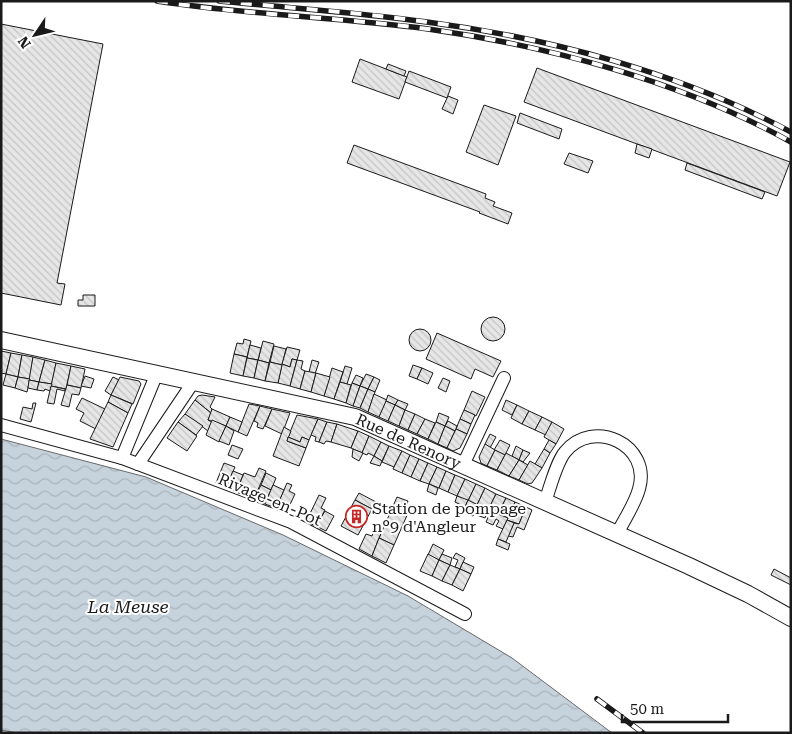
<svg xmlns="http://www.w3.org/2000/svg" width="792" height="734" font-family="'Roboto Serif',serif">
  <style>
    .water { fill: url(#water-waves); stroke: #6a6a6a }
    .building { fill: url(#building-back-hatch); stroke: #1a1a1a }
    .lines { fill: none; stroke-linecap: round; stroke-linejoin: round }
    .minor-casing { stroke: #1a1a1a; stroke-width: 14 }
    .tertiary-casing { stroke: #1a1a1a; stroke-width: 18 }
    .minor { stroke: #fff; stroke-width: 12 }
    .tertiary { stroke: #fff; stroke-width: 16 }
    .rail-casing { stroke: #1a1a1a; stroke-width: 5.5 }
    .rail { stroke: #fff; stroke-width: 4; stroke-dasharray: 11; stroke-linecap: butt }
    .labels { text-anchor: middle; stroke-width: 4; stroke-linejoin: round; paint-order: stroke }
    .street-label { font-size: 16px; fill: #1a1a1a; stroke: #fff }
    .poi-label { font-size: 16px; fill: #1a1a1a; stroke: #fff; text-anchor: start }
    .water-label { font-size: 18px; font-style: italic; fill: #1a1a1a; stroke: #fff }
  </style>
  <defs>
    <pattern id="water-waves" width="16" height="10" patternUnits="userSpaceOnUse" patternTransform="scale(1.25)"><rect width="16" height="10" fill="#c6d2dc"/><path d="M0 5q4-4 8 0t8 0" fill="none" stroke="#aab4bc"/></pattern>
    <pattern id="building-back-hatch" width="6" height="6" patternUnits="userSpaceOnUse" patternTransform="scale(1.25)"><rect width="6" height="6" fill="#e6e6e6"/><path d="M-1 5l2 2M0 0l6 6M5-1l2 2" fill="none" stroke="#c5c5c5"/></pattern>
  </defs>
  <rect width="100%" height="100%" fill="#fff"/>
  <!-- water -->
  <path class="water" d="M 1,439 L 146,477 L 283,535 L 408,596 L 512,658 L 612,733 L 17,733 L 1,730 Z"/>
  <!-- building -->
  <g class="building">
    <path d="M 1,24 L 103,44 L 57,283 L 65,284 L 61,305 L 1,293 Z"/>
    <path d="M 360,59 L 407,77 L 399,99 L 352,82 Z"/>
    <path d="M 388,64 L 406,71 L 404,76 L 386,69 Z"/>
    <path d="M 537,68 L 790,162 L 777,196 L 524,102 Z"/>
    <path d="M 409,71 L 451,87 L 447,98 L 405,82 Z"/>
    <path d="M 448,96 L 458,100 L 453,114 L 442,109 Z"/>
    <path d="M 484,105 L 516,116 L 498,165 L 466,152 Z"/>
    <path d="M 520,113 L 562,129 L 559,139 L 517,123 Z"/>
    <path d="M 637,144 L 652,149 L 649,158 L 635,153 Z"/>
    <path d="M 354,145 L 486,194 L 485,198 L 495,202 L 493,206 L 512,213 L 508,224 L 479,213 L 480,212 L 347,163 Z"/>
    <path d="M 569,153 L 593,161 L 588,173 L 564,164 Z"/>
    <path d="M 687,163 L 765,192 L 762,199 L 685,170 Z"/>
    <path d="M 83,295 L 95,295 L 95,306 L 78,306 L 78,300 L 83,300 Z"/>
    <circle cx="493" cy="329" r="12"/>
    <circle cx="420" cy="340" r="11"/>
    <path d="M 437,333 L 501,361 L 493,377 L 475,369 L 471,379 L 426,359 Z"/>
    <path d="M 244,339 L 251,341 L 247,357 L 234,354 L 237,343 L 243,344 Z"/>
    <path d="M 263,341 L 274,344 L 269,363 L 258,360 Z"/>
    <path d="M 250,345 L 261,348 L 258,360 L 247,358 Z"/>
    <path d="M 274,346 L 286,349 L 282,365 L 270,362 Z"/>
    <path d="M 287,347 L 300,350 L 297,360 L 292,359 L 290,367 L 282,364 Z"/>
    <path d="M 1,351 L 11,353 L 6,374 L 1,373 Z"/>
    <path d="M 11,353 L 22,355 L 18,377 L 6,374 Z"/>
    <path d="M 234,354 L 247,357 L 243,376 L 230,373 Z"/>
    <path d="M 22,355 L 33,357 L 30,379 L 18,377 Z"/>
    <path d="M 33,357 L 45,360 L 39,382 L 29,380 Z"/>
    <path d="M 247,358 L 258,360 L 254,378 L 243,376 Z"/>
    <path d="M 292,359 L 297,360 L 290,386 L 278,383 L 282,364 L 290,367 Z"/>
    <path d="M 45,360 L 56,363 L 52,384 L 39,382 Z"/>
    <path d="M 258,360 L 269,363 L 265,381 L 254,378 Z"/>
    <path d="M 297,360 L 303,361 L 301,369 L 305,371 L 300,389 L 290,386 Z"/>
    <path d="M 312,360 L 319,362 L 315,374 L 309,372 Z"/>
    <path d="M 270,362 L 282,365 L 278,383 L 265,381 Z"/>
    <path d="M 56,363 L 71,366 L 66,389 L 51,386 Z"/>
    <path d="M 413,365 L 422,368 L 417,379 L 409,376 Z"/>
    <path d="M 71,366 L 85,369 L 81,388 L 67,385 Z"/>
    <path d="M 345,366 L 352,368 L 347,384 L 340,382 Z"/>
    <path d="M 332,368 L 343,372 L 334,399 L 324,396 Z"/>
    <path d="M 422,368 L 433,373 L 428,384 L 417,379 Z"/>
    <path d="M 305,371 L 316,373 L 311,392 L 300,389 Z"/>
    <path d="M 316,373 L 330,377 L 324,396 L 311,392 Z"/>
    <path d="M 6,374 L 18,377 L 15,388 L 3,385 Z"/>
    <path d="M 366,374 L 374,377 L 368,389 L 360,386 Z"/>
    <path d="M 356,375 L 363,378 L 360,386 L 352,383 Z"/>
    <path d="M 85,376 L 94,379 L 91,388 L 81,386 Z"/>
    <path d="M 18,377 L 30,379 L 27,392 L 15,388 Z"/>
    <path d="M 113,377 L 119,380 L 111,395 L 105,391 Z"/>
    <path d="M 120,377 L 139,381 L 141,384 L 133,404 L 111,395 Z"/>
    <path d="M 374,377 L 380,380 L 375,392 L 368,389 Z"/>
    <path d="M 443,378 L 450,381 L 446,392 L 438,388 Z"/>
    <path d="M 29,380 L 39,382 L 37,390 L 28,388 Z"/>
    <path d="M 39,382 L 52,384 L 50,391 L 45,389 L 44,391 L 37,390 Z"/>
    <path d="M 340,382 L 351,385 L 346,403 L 334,399 Z"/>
    <path d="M 352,383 L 360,386 L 353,406 L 346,403 Z"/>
    <path d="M 67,385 L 81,388 L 79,395 L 72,394 L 69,407 L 61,405 Z"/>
    <path d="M 51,386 L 65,389 L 65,391 L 57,389 L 54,404 L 47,403 Z"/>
    <path d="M 360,386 L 368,389 L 360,408 L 353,406 Z"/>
    <path d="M 368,389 L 375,392 L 368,412 L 360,408 Z"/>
    <path d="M 472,391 L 485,397 L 476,416 L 464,410 Z"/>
    <path d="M 374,394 L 387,400 L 379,417 L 368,412 Z"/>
    <path d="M 111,395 L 132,404 L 128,413 L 108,402 Z"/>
    <path d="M 202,395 L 215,397 L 210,407 L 212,409 L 211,413 L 195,400 L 198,396 Z"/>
    <path d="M 388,395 L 398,400 L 395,405 L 386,401 Z"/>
    <path d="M 82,398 L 105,409 L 96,429 L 80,421 L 84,413 L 76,409 Z"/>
    <path d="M 195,400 L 211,413 L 208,420 L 212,422 L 208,431 L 185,414 Z"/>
    <path d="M 398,400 L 408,404 L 405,410 L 395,405 Z"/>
    <path d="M 506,400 L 517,405 L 512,415 L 502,410 Z"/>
    <path d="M 386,401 L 395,405 L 388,421 L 379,417 Z"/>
    <path d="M 108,402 L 128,413 L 113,447 L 90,439 Z"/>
    <path d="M 33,403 L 36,403 L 31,422 L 20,419 L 23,407 L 32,409 Z"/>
    <path d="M 249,404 L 260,406 L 247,436 L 238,432 Z"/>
    <path d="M 395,405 L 405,410 L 399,426 L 388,421 Z"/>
    <path d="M 517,405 L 529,411 L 522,424 L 511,418 Z"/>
    <path d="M 260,406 L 272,409 L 263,429 L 257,427 L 258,423 L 254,421 Z"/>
    <path d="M 212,409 L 230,417 L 226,426 L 208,420 Z"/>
    <path d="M 272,409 L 290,413 L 282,434 L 265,426 Z"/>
    <path d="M 405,410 L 415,414 L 408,430 L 399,426 Z"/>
    <path d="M 464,410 L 475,415 L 471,424 L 460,419 Z"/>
    <path d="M 529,411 L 542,417 L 535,430 L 522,424 Z"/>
    <path d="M 439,413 L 449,417 L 445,426 L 436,422 Z"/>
    <path d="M 185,414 L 203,426 L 196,435 L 178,422 Z"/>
    <path d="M 415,414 L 425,419 L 417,434 L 408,430 Z"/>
    <path d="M 297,415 L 318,419 L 309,440 L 302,437 L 300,442 L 288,437 Z"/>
    <path d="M 230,417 L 242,422 L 238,432 L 226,426 Z"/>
    <path d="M 542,417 L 552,422 L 546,435 L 535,430 Z"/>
    <path d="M 318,419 L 327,422 L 319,442 L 315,441 L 316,437 L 311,435 Z"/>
    <path d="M 425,419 L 435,423 L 428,439 L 417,434 Z"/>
    <path d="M 460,419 L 471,424 L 467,434 L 456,429 Z"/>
    <path d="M 212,420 L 226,426 L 219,442 L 206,435 Z"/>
    <path d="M 448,421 L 457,426 L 455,431 L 445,426 Z"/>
    <path d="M 178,422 L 197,436 L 187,451 L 167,438 Z"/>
    <path d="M 327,422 L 337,424 L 331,442 L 326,441 L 324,444 L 319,442 Z"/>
    <path d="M 436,422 L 445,426 L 438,444 L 428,439 Z"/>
    <path d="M 552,422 L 564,429 L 556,444 L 544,437 Z"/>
    <path d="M 337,424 L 358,431 L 351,448 L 331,442 Z"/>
    <path d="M 226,426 L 234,431 L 229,445 L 219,441 Z"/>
    <path d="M 445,426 L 455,431 L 447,448 L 438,444 Z"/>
    <path d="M 284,427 L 291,431 L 287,441 L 306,448 L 299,466 L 273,456 Z"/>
    <path d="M 456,429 L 467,434 L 460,448 L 453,451 L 447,448 Z"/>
    <path d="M 358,431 L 369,436 L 362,453 L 351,448 Z"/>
    <path d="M 490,434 L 496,437 L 490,448 L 485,444 Z"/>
    <path d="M 369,436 L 381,442 L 374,456 L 368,453 L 367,455 L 362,453 Z"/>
    <path d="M 288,437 L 300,442 L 302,437 L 309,440 L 306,448 L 287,441 Z"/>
    <path d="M 500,440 L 510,445 L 505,455 L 494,450 Z"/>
    <path d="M 549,440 L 556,444 L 550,453 L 544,449 Z"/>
    <path d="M 381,442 L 389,446 L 382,461 L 374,456 Z"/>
    <path d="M 485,444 L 495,450 L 487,466 L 481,463 L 479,457 Z"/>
    <path d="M 232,445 L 243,449 L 238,459 L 228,455 Z"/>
    <path d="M 389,446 L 402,451 L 394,467 L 382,462 Z"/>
    <path d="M 516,446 L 523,450 L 519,460 L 512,456 Z"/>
    <path d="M 353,449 L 363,453 L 359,461 L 352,457 Z"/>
    <path d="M 544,449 L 550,453 L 542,468 L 535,464 Z"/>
    <path d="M 495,450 L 505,455 L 497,470 L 487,466 Z"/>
    <path d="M 523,450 L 530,453 L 523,462 L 519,460 Z"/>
    <path d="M 402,451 L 410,455 L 402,473 L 393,469 Z"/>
    <path d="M 506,453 L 519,460 L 509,476 L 497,470 Z"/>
    <path d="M 410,455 L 419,459 L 411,477 L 402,473 Z"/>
    <path d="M 374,456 L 382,461 L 380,466 L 370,463 Z"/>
    <path d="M 419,459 L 428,463 L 420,481 L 411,477 Z"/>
    <path d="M 519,460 L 528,465 L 519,480 L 509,476 Z"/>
    <path d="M 530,461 L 542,468 L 532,483 L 528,484 L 519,480 Z"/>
    <path d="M 224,463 L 235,467 L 226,487 L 216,483 Z"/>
    <path d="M 428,463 L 437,467 L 429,484 L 420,481 Z"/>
    <path d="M 437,467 L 446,471 L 439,488 L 429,484 Z"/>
    <path d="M 259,468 L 266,471 L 254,499 L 236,492 L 244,473 L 255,477 Z"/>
    <path d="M 233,471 L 243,475 L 236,492 L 226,487 Z"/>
    <path d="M 446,471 L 455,475 L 448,492 L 439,488 Z"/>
    <path d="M 266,473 L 276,478 L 271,490 L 261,485 Z"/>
    <path d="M 455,475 L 465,479 L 457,496 L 448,492 Z"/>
    <path d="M 465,479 L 476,484 L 468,501 L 457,496 Z"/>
    <path d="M 287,483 L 292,485 L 289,491 L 295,494 L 286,513 L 276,508 Z"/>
    <path d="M 429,484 L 438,488 L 436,495 L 427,491 Z"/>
    <path d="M 476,484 L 485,488 L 477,505 L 468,501 Z"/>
    <path d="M 261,485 L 271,490 L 265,504 L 254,499 Z"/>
    <path d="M 273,485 L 284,490 L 276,508 L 265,504 Z"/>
    <path d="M 485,488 L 496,494 L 488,510 L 477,505 Z"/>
    <path d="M 359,493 L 376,502 L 372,509 L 355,500 Z"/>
    <path d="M 496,494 L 506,498 L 498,514 L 488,510 Z"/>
    <path d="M 319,495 L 326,498 L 321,508 L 325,510 L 316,526 L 306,522 Z"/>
    <path d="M 457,496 L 468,500 L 465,507 L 455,502 Z"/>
    <path d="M 397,497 L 408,501 L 404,512 L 408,513 L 394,545 L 379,538 Z"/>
    <path d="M 506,498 L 515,502 L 508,518 L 498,514 Z"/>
    <path d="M 355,500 L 372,509 L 358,535 L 341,526 Z"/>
    <path d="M 468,500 L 478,505 L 473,516 L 463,512 Z"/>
    <path d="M 515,502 L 526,507 L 519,524 L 507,520 Z"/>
    <path d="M 478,505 L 488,510 L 485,518 L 474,514 Z"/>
    <path d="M 526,507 L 532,510 L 524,530 L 517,527 L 513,537 L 508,536 L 514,523 L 519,524 Z"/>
    <path d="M 325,511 L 334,516 L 326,531 L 316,526 Z"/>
    <path d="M 491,511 L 508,518 L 503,529 L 496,526 L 499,521 L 496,519 L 493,525 L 486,522 Z"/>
    <path d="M 507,520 L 514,523 L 506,542 L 498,539 Z"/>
    <path d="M 374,531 L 381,533 L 372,556 L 359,549 L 366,534 L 372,536 Z"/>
    <path d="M 379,538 L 394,545 L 386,563 L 372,556 Z"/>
    <path d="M 498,539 L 510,544 L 508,550 L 496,545 Z"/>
    <path d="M 433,544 L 444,550 L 439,560 L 428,555 Z"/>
    <path d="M 456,553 L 465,558 L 460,569 L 455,567 L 458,560 L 453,558 Z"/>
    <path d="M 428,554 L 439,560 L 432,576 L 420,571 Z"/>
    <path d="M 442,554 L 452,558 L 450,565 L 439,560 Z"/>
    <path d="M 439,560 L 450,565 L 442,581 L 432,576 Z"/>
    <path d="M 463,562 L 474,567 L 471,574 L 460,569 Z"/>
    <path d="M 450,565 L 460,569 L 452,585 L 442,581 Z"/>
    <path d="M 460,569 L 471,574 L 463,591 L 452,585 Z"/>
    <path d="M 774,569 L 791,578 L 791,585 L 771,575 Z"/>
  </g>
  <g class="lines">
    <defs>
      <g id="minor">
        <path d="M 1,425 L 122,458 L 291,522 L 465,614"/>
        <path d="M 122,458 L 157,373"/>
        <path d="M 138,464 L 194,381"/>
        <path d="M 463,465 L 504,378"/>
        <path d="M 545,502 C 550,488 556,463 565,452 C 593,417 652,445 639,489 C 635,504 624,520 617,534"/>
      </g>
      <g id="tertiary">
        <path id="s1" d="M 1,340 L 355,417 L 689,566 L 748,594 L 791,618"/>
      </g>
    </defs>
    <!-- minor casing -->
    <use href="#minor" class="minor-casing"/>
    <!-- tertiary casing -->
    <use href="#tertiary" class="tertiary-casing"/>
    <!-- minor -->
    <use href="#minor" class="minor"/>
    <!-- tertiary -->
    <use href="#tertiary" class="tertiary"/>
    <defs>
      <g id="rail">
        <path d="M 157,1 C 247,15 338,17 428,29 C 549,46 683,82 791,142"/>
        <path d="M 219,1 C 288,8 358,12 427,22 C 550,38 681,73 791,132"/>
        <path d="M 597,699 L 643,733"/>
      </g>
    </defs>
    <!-- rail casing -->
    <use href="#rail" class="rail-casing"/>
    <!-- rail -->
    <use href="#rail" class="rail"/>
  </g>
  <!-- icons -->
  <defs>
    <symbol id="building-ring" viewBox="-11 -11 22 22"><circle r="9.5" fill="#fff" stroke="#c62828" stroke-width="1.5"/><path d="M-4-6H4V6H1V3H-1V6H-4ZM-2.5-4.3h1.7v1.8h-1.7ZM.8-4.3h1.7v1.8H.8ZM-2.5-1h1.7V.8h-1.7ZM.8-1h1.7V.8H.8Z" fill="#c62828"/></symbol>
  </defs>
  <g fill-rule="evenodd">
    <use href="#building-ring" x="344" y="504" width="25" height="25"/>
  </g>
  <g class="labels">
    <!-- street labels -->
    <g class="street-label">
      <text dy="6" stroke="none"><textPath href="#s1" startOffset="421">Rue de Renory</textPath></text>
      <text transform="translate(270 499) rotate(23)" y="6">Rivage-en-Pot</text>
    </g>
    <!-- poi labels -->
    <g class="poi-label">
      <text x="372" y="514">Station de pompage<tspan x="372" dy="18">n°9 d'Angleur</tspan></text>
    </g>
    <!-- water labels -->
    <g class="water-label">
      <text x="128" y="613">La Meuse</text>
    </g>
  </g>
  <!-- border -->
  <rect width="792" height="734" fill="none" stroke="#1a1a1a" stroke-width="5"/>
  <!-- north arrow -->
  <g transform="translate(35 35) rotate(235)" stroke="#ffffff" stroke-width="4" paint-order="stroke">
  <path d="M0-4L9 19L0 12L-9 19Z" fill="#1a1a1a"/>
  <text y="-8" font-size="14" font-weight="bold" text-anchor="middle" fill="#1a1a1a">N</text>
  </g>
  <!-- scale -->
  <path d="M622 714v8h106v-8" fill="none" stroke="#1a1a1a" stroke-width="2.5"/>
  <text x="630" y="714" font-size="15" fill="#1a1a1a" stroke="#ffffff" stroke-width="4" paint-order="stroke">50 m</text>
</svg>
